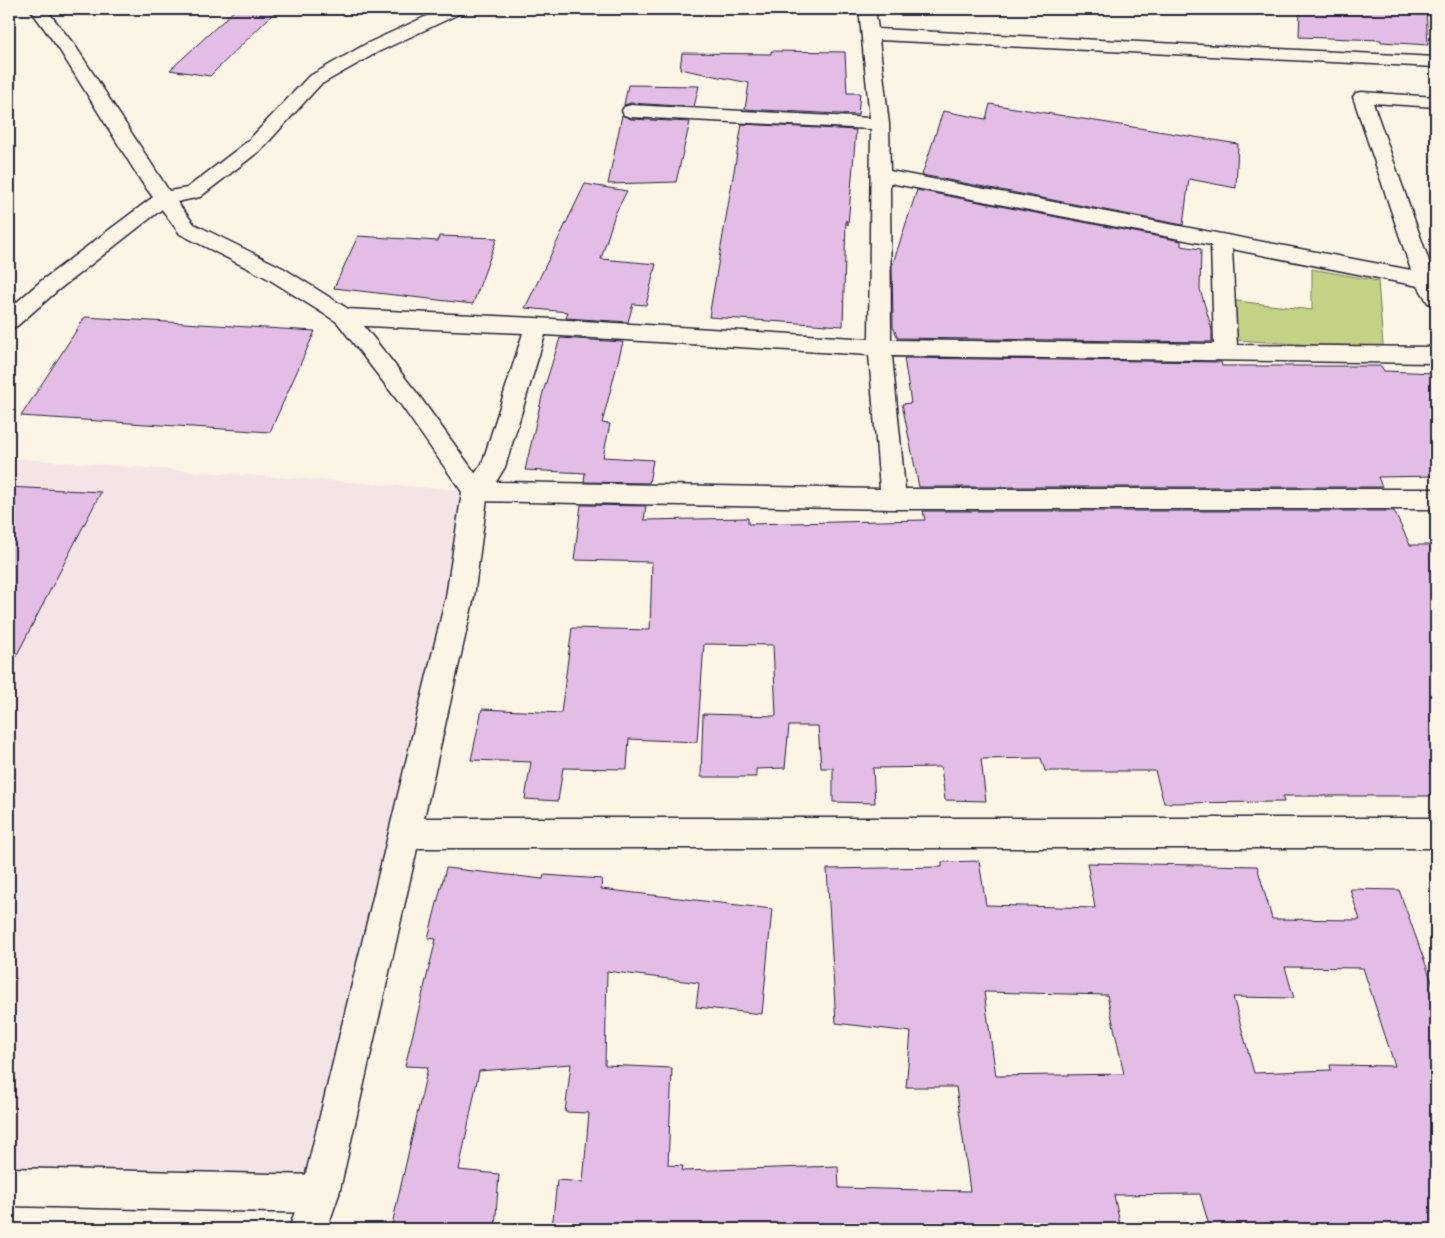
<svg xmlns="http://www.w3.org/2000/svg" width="1445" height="1238" font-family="Pangolin,sans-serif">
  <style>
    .built { fill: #f5e4e5 }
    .green { fill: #c4d286; stroke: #737a60 }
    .building { fill: #e4bde6; stroke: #22223b; fill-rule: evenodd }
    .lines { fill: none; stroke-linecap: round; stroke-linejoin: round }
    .minor-casing { stroke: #22223b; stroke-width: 3 }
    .tertiary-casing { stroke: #22223b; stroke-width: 3 }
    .minor { fill: #fcf5e5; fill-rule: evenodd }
    .tertiary { fill: #fcf5e5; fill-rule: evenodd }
  </style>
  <rect width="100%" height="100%" fill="#fcf5e5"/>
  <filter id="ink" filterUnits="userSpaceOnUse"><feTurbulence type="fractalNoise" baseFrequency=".02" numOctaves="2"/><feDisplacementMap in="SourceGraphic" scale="10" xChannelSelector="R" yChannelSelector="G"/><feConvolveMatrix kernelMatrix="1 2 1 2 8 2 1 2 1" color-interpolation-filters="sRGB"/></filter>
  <g filter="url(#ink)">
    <!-- built -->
    <path class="built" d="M 9,458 L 475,491 L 320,1194 L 9,1187 Z"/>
    <!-- green -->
    <path class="green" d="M 1312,269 L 1378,281 L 1383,346 L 1315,345 L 1235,340 L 1229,300 L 1312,310 Z"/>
    <!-- building -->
    <g class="building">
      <path d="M 236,9 L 278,9 L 210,76 L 170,70 Z"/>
      <path d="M 1300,9 L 1426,9 L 1428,45 L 1381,42 L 1381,40 L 1299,37 Z"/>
      <path d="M 771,51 L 845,52 L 847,93 L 860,93 L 858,115 L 745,109 L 749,83 L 680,69 L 682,53 L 771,54 Z"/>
      <path d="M 628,85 L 699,86 L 694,107 L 631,103 L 624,105 Z"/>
      <path d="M 990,104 L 1238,144 L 1236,188 L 1189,179 L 1183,225 L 922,175 L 943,111 L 986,119 Z"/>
      <path d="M 622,115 L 631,119 L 690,122 L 676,182 L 608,184 Z"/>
      <path d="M 742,124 L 856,130 L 848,225 L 846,220 L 843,326 L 709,317 Z"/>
      <path d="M 585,184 L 627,191 L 615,214 L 601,259 L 656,264 L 646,305 L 633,304 L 628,322 L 566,318 L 568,312 L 525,308 Z"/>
      <path d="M 917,190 L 1181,241 L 1181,246 L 1201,249 L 1200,289 L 1212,330 L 1212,342 L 898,338 L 893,327 L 892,266 Z"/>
      <path d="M 358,236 L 438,241 L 439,236 L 497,238 L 473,304 L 334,288 Z"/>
      <path d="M 85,317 L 315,331 L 270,432 L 21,416 Z"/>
      <path d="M 560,338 L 623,342 L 602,423 L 610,424 L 603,457 L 653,460 L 649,483 L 584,482 L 585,473 L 525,470 L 543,392 Z"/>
      <path d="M 904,358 L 1221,362 L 1222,366 L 1381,366 L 1384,371 L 1436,373 L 1436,476 L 1378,477 L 1382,487 L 919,487 L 902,404 L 911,403 Z"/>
      <path d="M 9,487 L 101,492 L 9,670 Z"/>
      <path d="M 581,505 L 646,506 L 644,520 L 748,518 L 748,524 L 925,520 L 923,511 L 1394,511 L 1410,545 L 1436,545 L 1436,796 L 1283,796 L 1284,802 L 1164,803 L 1155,771 L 1045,771 L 1041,758 L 981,759 L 986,801 L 945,800 L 941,767 L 873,768 L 875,803 L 833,802 L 833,768 L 821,768 L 818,726 L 789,726 L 785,768 L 756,769 L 756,777 L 701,777 L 703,714 L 776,716 L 773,645 L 704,644 L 697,742 L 629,739 L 627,769 L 563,768 L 558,801 L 525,799 L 531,762 L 471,760 L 482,709 L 561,713 L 572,628 L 650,630 L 652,562 L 574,560 Z"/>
      <path d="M 979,861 L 986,905 L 1095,908 L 1087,863 L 1257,866 L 1272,919 L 1360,920 L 1350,889 L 1399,890 L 1436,993 L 1436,1229 L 1210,1229 L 1200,1194 L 1114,1195 L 1121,1229 L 552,1229 L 557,1180 L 583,1182 L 589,1113 L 565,1112 L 571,1064 L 479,1071 L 459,1170 L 499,1174 L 495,1229 L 391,1229 L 428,1067 L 405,1066 L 436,939 L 428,938 L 446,868 L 543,879 L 544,875 L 602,879 L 601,889 L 772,909 L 762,1014 L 696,1007 L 699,983 L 607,971 L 605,1065 L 672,1068 L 668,1165 L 683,1166 L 682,1171 L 838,1166 L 839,1188 L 970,1191 L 956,1087 L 906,1087 L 911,1032 L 836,1023 L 827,869 L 942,867 L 942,862 ZM 1285,967 L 1363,968 L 1395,1066 L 1330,1065 L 1331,1070 L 1254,1073 L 1233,997 L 1294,998 ZM 984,992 L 1107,995 L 1124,1074 L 996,1076 Z"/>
    </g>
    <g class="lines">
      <defs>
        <g id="minor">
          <path d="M 859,9 L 875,9 L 878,29 L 1436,57 L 1436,67 L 879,40 L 889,124 L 890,171 L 1411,270 L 1353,97 L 1356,93 L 1362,92 L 1436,97 L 1436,107 L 1373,103 L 1436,281 L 1436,305 L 1428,303 L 1418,286 L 1232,249 L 1237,345 L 1436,347 L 1436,363 L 892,356 L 905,489 L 1436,489 L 1436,509 L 893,509 L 475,501 L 466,498 L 462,491 L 482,464 L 523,333 L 345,325 L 337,322 L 334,317 L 337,312 L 345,309 L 536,318 L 869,339 L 871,129 L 631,117 L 624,115 L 622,111 L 624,107 L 631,105 L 870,118 ZM 890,183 L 1211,245 L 1214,344 L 891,340 ZM 545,335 L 869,355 L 880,489 L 496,482 L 505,467 Z"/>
          <path d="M 164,192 L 171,194 L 174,198 L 171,202 L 57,291 L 17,326 L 9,329 L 9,309 L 41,281 L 157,194 Z"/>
          <path d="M 405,818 L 1436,818 L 1436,848 L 405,848 L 394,844 L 389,833 L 394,822 Z"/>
          <path d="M 9,1168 L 320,1175 L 333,1181 L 339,1194 L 333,1207 L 320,1213 L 9,1206 Z"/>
        </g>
        <path id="tertiary" d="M 30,9 L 46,9 L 76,47 L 169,191 L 187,188 L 248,141 L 308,77 L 366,44 L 442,9 L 463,9 L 461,13 L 378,52 L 320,85 L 262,149 L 200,197 L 177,202 L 194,224 L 283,268 L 353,312 L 417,393 L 488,491 L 474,597 L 339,1194 L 327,1229 L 289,1229 L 301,1194 L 446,597 L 462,492 L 401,405 L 337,322 L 267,278 L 180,234 L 141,181 L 59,49 Z"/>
      </defs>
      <!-- minor casing -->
      <use href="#minor" class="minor-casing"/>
      <!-- tertiary casing -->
      <use href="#tertiary" class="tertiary-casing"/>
      <!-- minor -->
      <use href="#minor" class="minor"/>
      <!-- tertiary -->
      <use href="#tertiary" class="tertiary"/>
    </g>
  </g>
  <!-- margin -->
  <rect width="1445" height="1238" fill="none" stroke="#fcf5e5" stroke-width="30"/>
  <rect x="15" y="15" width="1415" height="1208" fill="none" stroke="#22223b" stroke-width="2" filter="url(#ink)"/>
</svg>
